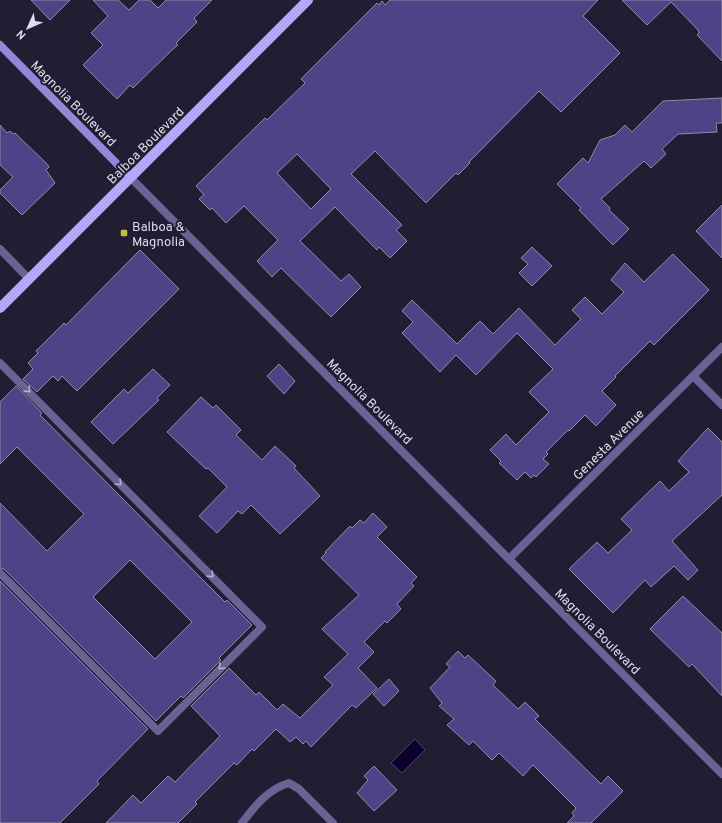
<svg xmlns="http://www.w3.org/2000/svg" width="722" height="823" font-family="Overpass,sans-serif">
  <style>
    .water { fill: #0e002c; stroke: #4d4366 }
    .building { fill: #4f4287; stroke: #8e8ca6; fill-rule: evenodd }
    .lines { fill: none; stroke-linecap: round; stroke-linejoin: round }
    .lane { stroke: #696394; stroke-width: 8 }
    .street { stroke: #696394; stroke-width: 8 }
    .secondary { stroke: #9387d6; stroke-width: 8 }
    .primary { stroke: #b3a8fa; stroke-width: 10 }
    .oneway { stroke: #b6b3cd }
    .poi-dot { fill: #bebf42; stroke: #211e33; stroke-width: 1.5 }
    .labels { text-anchor: middle; stroke-width: 4; stroke-linejoin: round; paint-order: stroke }
    .street-label { font-size: 13px; fill: #dfdeec; stroke: #211e33 }
    .poi-label { font-size: 13px; fill: #dfdeec; stroke: #211e33; text-anchor: start }
  </style>
  <rect width="100%" height="100%" fill="#211e33"/>
  <!-- water -->
  <path class="water" d="M 415,739 L 425,750 L 402,773 L 391,763 Z"/>
  <!-- building -->
  <g class="building">
    <path d="M 31,0 L 70,0 L 50,20 Z"/>
    <path d="M 93,0 L 118,0 L 129,10 L 139,0 L 150,0 L 158,8 L 166,0 L 212,0 L 194,18 L 197,22 L 176,43 L 178,45 L 172,50 L 133,88 L 130,85 L 117,99 L 83,65 L 103,45 L 91,33 L 108,16 Z"/>
    <path d="M 390,0 L 598,0 L 583,16 L 620,53 L 561,112 L 539,91 L 469,162 L 470,163 L 458,175 L 456,173 L 426,203 L 375,151 L 351,174 L 402,225 L 396,230 L 407,241 L 390,258 L 379,247 L 377,250 L 335,207 L 300,241 L 341,281 L 349,274 L 361,287 L 331,317 L 281,268 L 272,277 L 257,261 L 278,240 L 244,206 L 226,223 L 212,208 L 210,210 L 199,199 L 204,195 L 196,186 L 265,118 L 267,120 L 305,83 L 301,79 L 377,3 L 379,5 L 382,1 L 385,5 ZM 297,154 L 331,189 L 311,209 L 277,173 Z"/>
    <path d="M 622,0 L 722,0 L 722,61 L 697,35 L 699,33 L 698,30 L 671,2 L 647,25 Z"/>
    <path d="M 722,98 L 722,123 L 716,123 L 717,132 L 678,134 L 662,149 L 666,154 L 651,168 L 644,161 L 601,199 L 610,208 L 609,210 L 629,229 L 613,245 L 579,210 L 581,208 L 557,184 L 583,158 L 588,163 L 600,140 L 615,135 L 625,125 L 632,132 L 663,101 Z"/>
    <path d="M 0,125 L 7,133 L 10,131 L 13,134 L 15,133 L 47,164 L 49,167 L 46,170 L 55,183 L 22,215 L 0,193 L 0,190 L 13,177 L 0,165 Z"/>
    <path d="M 722,205 L 722,258 L 696,231 Z"/>
    <path d="M 532,247 L 552,266 L 532,286 L 519,273 L 528,264 L 521,258 Z"/>
    <path d="M 140,250 L 179,289 L 77,391 L 62,376 L 58,381 L 53,376 L 37,392 L 23,379 L 33,369 L 28,363 L 38,353 L 36,351 L 64,323 L 66,325 Z"/>
    <path d="M 673,254 L 709,290 L 654,345 L 650,341 L 615,376 L 616,377 L 602,391 L 616,405 L 596,426 L 585,415 L 569,431 L 568,430 L 546,452 L 548,454 L 543,459 L 549,464 L 536,477 L 534,475 L 531,478 L 525,472 L 517,480 L 499,463 L 501,461 L 490,450 L 506,434 L 516,445 L 549,412 L 529,392 L 553,369 L 517,333 L 476,375 L 456,355 L 440,372 L 402,333 L 413,322 L 402,311 L 412,300 L 457,344 L 480,321 L 493,334 L 519,308 L 555,345 L 581,319 L 572,310 L 585,297 L 602,314 L 624,292 L 611,280 L 625,263 L 644,282 Z"/>
    <path d="M 279,364 L 295,381 L 284,394 L 267,376 Z"/>
    <path d="M 153,369 L 170,385 L 157,398 L 159,400 L 113,444 L 91,422 L 124,389 L 128,393 Z"/>
    <path d="M 16,386 L 42,413 L 40,415 L 204,581 L 225,602 L 227,600 L 252,625 L 219,658 L 221,660 L 183,698 L 181,696 L 156,721 L 4,569 L 0,568 L 0,503 L 47,551 L 84,514 L 17,447 L 0,464 L 0,402 ZM 130,560 L 192,622 L 155,659 L 93,597 Z"/>
    <path d="M 201,397 L 213,408 L 216,405 L 241,430 L 236,435 L 262,460 L 275,446 L 296,466 L 294,468 L 320,496 L 280,534 L 251,505 L 242,514 L 238,511 L 217,533 L 199,516 L 227,487 L 208,468 L 206,469 L 167,432 Z"/>
    <path d="M 708,428 L 722,442 L 722,495 L 672,541 L 698,570 L 688,580 L 674,566 L 651,587 L 645,580 L 613,613 L 569,569 L 597,542 L 608,553 L 632,530 L 621,519 L 660,481 L 669,491 L 689,472 L 678,461 Z"/>
    <path d="M 373,513 L 387,527 L 377,537 L 417,577 L 411,583 L 414,586 L 397,604 L 401,609 L 387,623 L 385,621 L 364,642 L 374,652 L 358,668 L 377,688 L 356,708 L 352,705 L 311,747 L 306,741 L 303,744 L 296,737 L 290,742 L 276,729 L 254,751 L 252,749 L 237,765 L 234,763 L 195,802 L 197,804 L 178,823 L 106,823 L 133,795 L 141,803 L 168,776 L 175,782 L 220,736 L 191,706 L 229,668 L 256,695 L 259,692 L 277,710 L 283,704 L 300,718 L 333,685 L 324,677 L 348,654 L 322,629 L 359,595 L 321,558 L 326,553 L 325,552 L 350,526 L 352,528 L 360,520 L 364,523 Z"/>
    <path d="M 0,581 L 148,729 L 97,781 L 99,784 L 60,823 L 0,823 Z"/>
    <path d="M 683,596 L 722,633 L 722,696 L 692,664 L 689,667 L 650,629 Z"/>
    <path d="M 458,651 L 465,658 L 468,655 L 496,681 L 493,685 L 518,709 L 525,702 L 539,716 L 535,719 L 601,784 L 608,776 L 623,791 L 591,823 L 567,823 L 574,816 L 572,813 L 576,808 L 533,765 L 523,776 L 499,753 L 492,760 L 473,741 L 469,745 L 447,725 L 454,719 L 439,706 L 442,703 L 430,688 L 450,667 L 446,664 Z"/>
    <path d="M 389,679 L 399,691 L 384,706 L 373,694 Z"/>
    <path d="M 374,766 L 397,790 L 374,811 L 357,793 L 368,780 L 364,776 Z"/>
  </g>
  <g class="lines">
    <!-- lane -->
    <g class="lane">
      <path d="M 0,249 L 29,279"/>
      <path d="M 0,363 L 262,627 L 158,731 L 0,573"/>
    </g>
    <!-- street -->
    <g class="street">
      <path d="M 131,178 L 722,774"/>
      <path d="M 693,376 L 722,405"/>
      <path d="M 510,558 L 722,347"/>
      <path d="M 242,823 C 255,806 268,789 289,783 L 299,789 L 333,823"/>
    </g>
    <!-- secondary -->
    <path class="secondary" d="M 0,45 L 131,178"/>
    <!-- primary -->
    <path class="primary" d="M 0,308 L 308,0"/>
  </g>
  <!-- one-way arrows -->
  <defs><path id="oneway-chevron" d="M-2-3.5L2.5 0L-2 3.5" fill="none" stroke-width="1.6" stroke-linecap="round" stroke-linejoin="round"/></defs>
  <g class="oneway">
    <use href="#oneway-chevron" transform="translate(28 390) rotate(45)"/>
    <use href="#oneway-chevron" transform="translate(119 483) rotate(45)"/>
    <use href="#oneway-chevron" transform="translate(211 575) rotate(45)"/>
    <use href="#oneway-chevron" transform="translate(221 667) rotate(135)"/>
  </g>
  <!-- markers -->
  <rect class="poi-dot" x="120" y="229" width="8" height="8" rx="2"/>
  <g class="labels">
    <!-- street labels -->
    <g class="street-label">
      <text transform="translate(74 103) rotate(45)" y="5">Magnolia Boulevard</text>
      <text transform="translate(145 145) rotate(-45)" y="5">Balboa Boulevard</text>
      <text transform="translate(370 401) rotate(45)" y="5">Magnolia Boulevard</text>
      <text transform="translate(608 444) rotate(-45)" y="5">Genesta Avenue</text>
      <text transform="translate(598 631) rotate(45)" y="5">Magnolia Boulevard</text>
    </g>
    <!-- poi labels -->
    <g class="poi-label">
      <text x="132" y="231">Balboa &amp;<tspan x="132" dy="15">Magnolia</tspan></text>
    </g>
  </g>
  <!-- north arrow -->
  <g transform="translate(28 28) rotate(225)" stroke="#211e33" stroke-width="3" paint-order="stroke">
  <path d="M0-3L7 15L0 10L-7 15Z" fill="#dfdeec"/>
  <text y="-6" font-size="11" font-weight="bold" text-anchor="middle" fill="#dfdeec">N</text>
  </g>
</svg>
